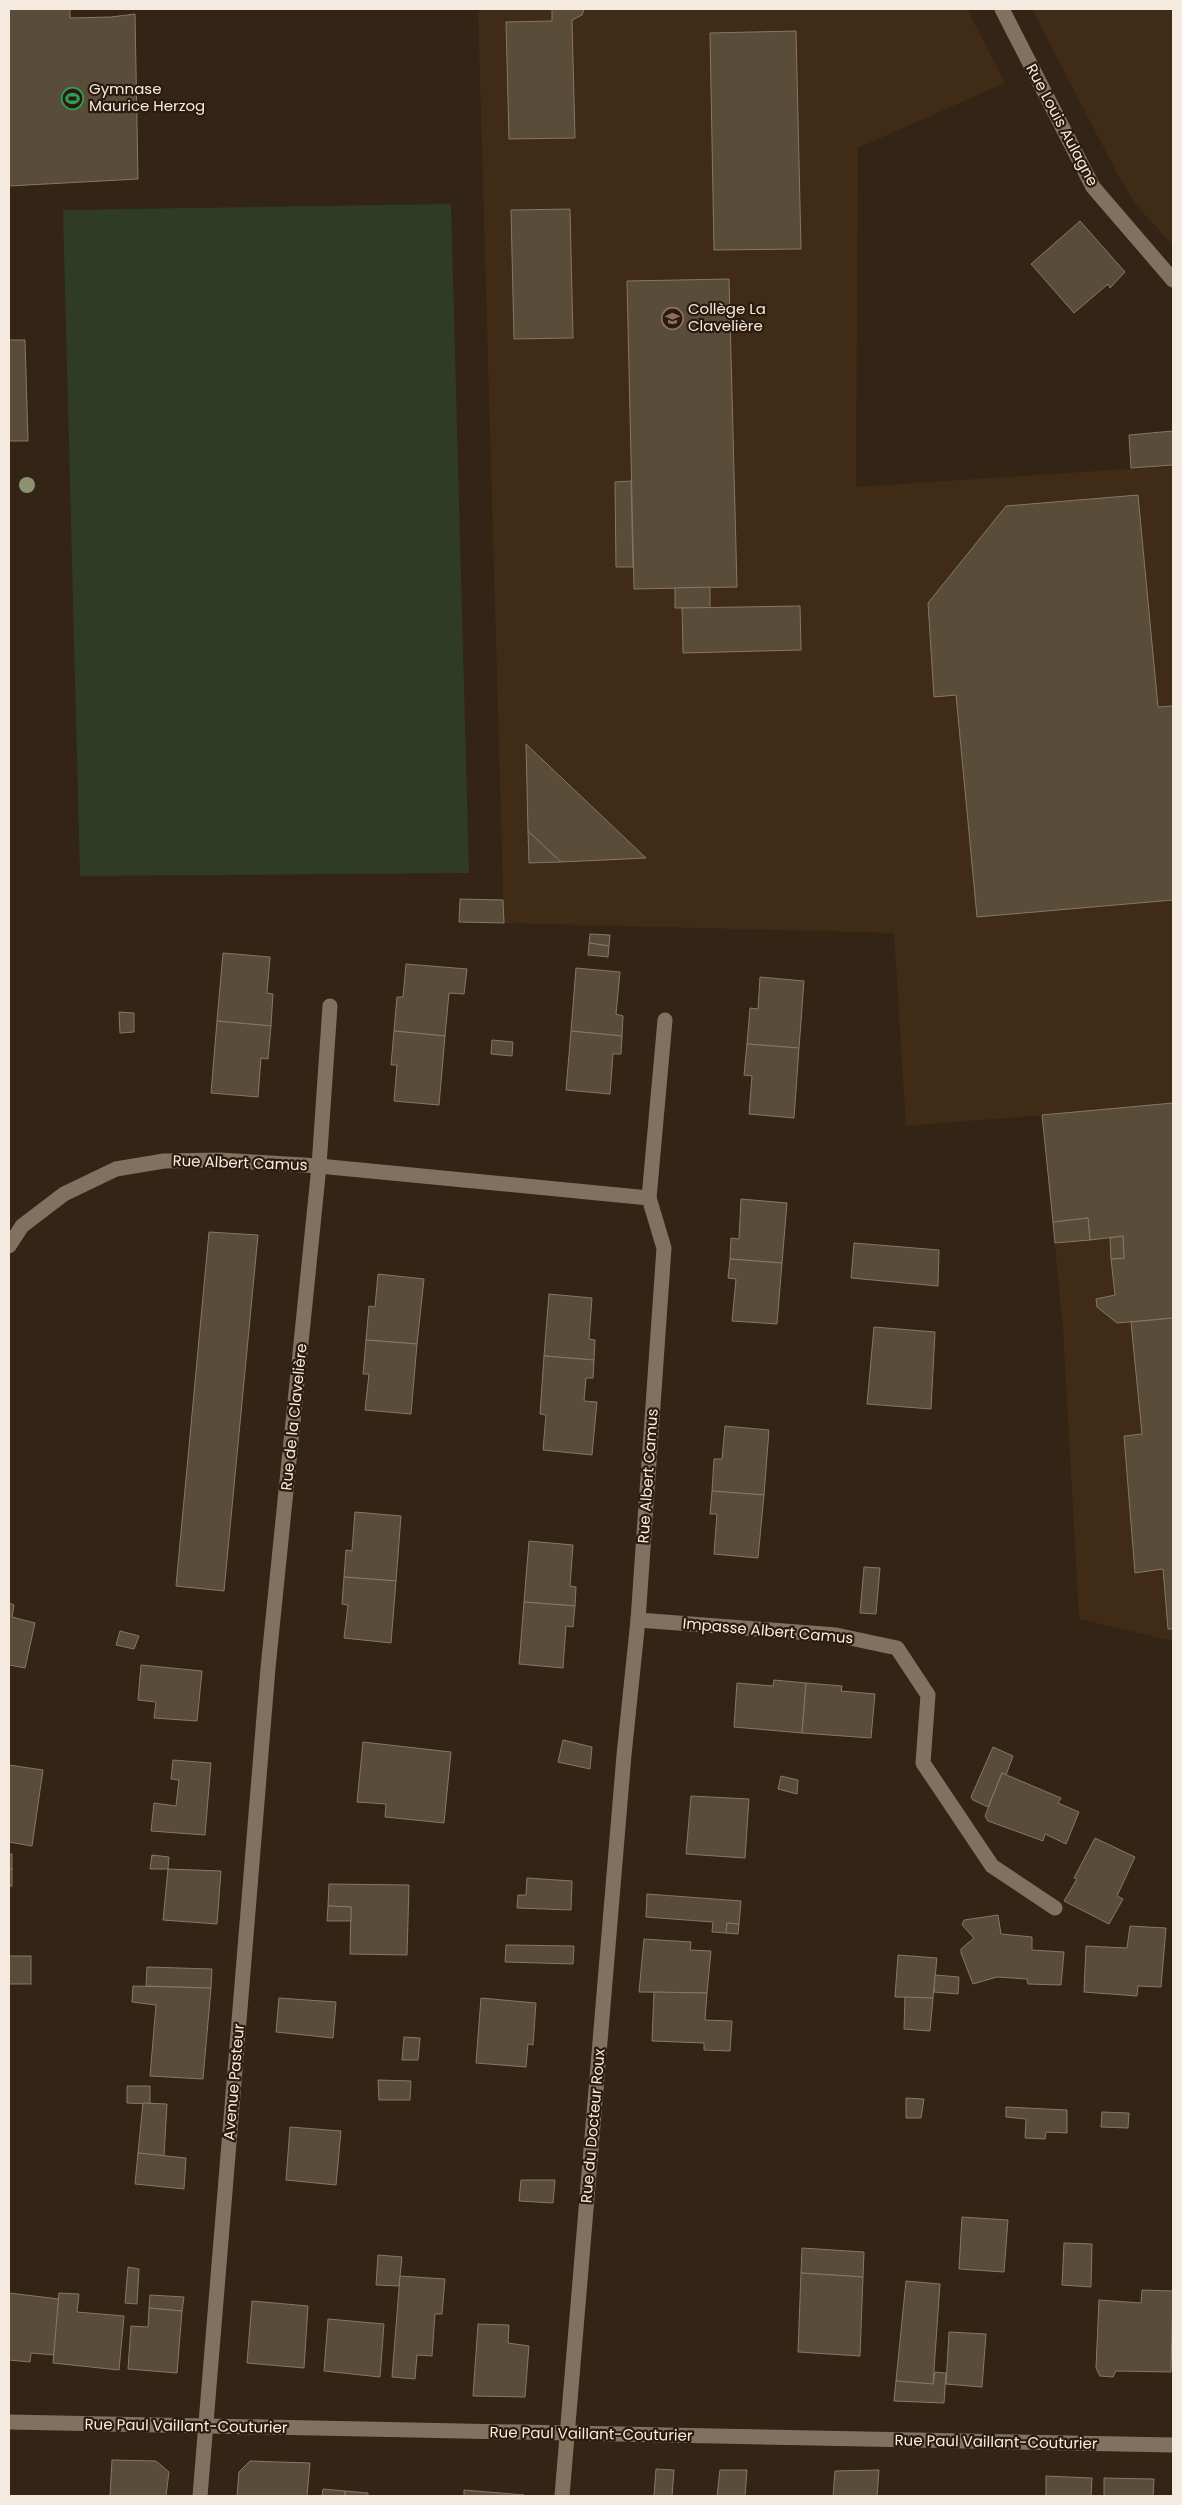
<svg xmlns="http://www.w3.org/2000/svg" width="1182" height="2505" font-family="Poppins,sans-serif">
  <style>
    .built { fill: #402b17 }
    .green { fill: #2f3b23 }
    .building { fill: #594d39; stroke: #857864 }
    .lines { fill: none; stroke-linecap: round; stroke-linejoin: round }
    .minor { stroke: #837160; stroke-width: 15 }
    .tree { fill: #8b936e }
    .labels { text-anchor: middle; stroke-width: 4.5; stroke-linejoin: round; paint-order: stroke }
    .poi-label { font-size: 15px; fill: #f5eae0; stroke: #2a1b0c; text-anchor: start }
    .street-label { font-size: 15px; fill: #f5eae0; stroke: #2a1b0c }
  </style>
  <rect width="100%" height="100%" fill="#342415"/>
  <!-- built -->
  <g class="built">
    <path d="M 478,9 L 967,9 L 1005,83 L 858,148 L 856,487 L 1173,466 L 1173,1641 L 1079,1619 L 1063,1328 L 1042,1115 L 906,1126 L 894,933 L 504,923 Z"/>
    <path d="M 1032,9 L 1173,9 L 1173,245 L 1137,206 L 1118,175 Z"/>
  </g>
  <!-- green -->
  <path class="green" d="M 451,204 L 469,873 L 80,876 L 63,210 Z"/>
  <!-- building -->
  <g class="building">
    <path d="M 9,9 L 70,9 L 70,18 L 111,17 L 135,14 L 138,179 L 9,186 Z"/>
    <path d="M 552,9 L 584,9 L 582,15 L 572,20 L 575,138 L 509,139 L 506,22 L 552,21 Z"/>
    <path d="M 796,31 L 801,249 L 714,250 L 710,33 Z"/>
    <path d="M 570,209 L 573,338 L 514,339 L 511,210 Z"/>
    <path d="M 1080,221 L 1125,272 L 1110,288 L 1108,284 L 1074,313 L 1031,264 Z"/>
    <path d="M 729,279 L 737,587 L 634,589 L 627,281 Z"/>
    <path d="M 9,340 L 25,340 L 28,441 L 9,441 Z"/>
    <path d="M 1173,431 L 1173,465 L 1131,468 L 1129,435 Z"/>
    <path d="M 631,481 L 633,567 L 616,567 L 615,482 Z"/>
    <path d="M 1138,495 L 1158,707 L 1173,706 L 1173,900 L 977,917 L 956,695 L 934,697 L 928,603 L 1006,506 Z"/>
    <path d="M 710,587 L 710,608 L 675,608 L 675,588 Z"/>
    <path d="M 800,606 L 801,650 L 683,653 L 682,608 Z"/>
    <path d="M 526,744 L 646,858 L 561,862 L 528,831 Z"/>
    <path d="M 528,831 L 561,862 L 529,863 Z"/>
    <path d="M 460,899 L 503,900 L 504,923 L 459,922 Z"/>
    <path d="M 590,934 L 610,935 L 609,946 L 589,943 Z"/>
    <path d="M 589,943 L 609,946 L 608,957 L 588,955 Z"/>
    <path d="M 223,953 L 270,957 L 267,993 L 273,994 L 271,1026 L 217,1021 Z"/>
    <path d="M 406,964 L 467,969 L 464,994 L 449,993 L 445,1036 L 394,1031 L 397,997 L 403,997 Z"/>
    <path d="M 576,968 L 620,972 L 616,1014 L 623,1016 L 622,1036 L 571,1031 Z"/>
    <path d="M 760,977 L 804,981 L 799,1048 L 747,1044 L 750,1008 L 758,1009 Z"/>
    <path d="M 119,1012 L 134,1013 L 134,1032 L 120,1033 Z"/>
    <path d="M 217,1021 L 271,1026 L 268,1059 L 261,1058 L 258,1097 L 211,1093 Z"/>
    <path d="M 394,1031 L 445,1036 L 439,1105 L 394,1101 L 397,1065 L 391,1065 Z"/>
    <path d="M 571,1031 L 622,1036 L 621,1054 L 613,1054 L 610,1094 L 566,1090 Z"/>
    <path d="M 492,1040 L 513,1042 L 512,1056 L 491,1054 Z"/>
    <path d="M 747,1044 L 799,1048 L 794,1118 L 749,1114 L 752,1076 L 744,1075 Z"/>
    <path d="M 1173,1103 L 1173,1318 L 1117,1323 L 1097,1307 L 1096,1299 L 1115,1295 L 1111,1259 L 1124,1258 L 1123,1236 L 1090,1240 L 1088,1218 L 1053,1222 L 1042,1115 Z"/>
    <path d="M 741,1199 L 787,1203 L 782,1263 L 730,1259 L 731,1238 L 739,1239 Z"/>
    <path d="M 1088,1218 L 1090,1240 L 1055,1243 L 1053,1222 Z"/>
    <path d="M 209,1232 L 258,1235 L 224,1591 L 176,1586 Z"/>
    <path d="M 1123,1236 L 1124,1258 L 1111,1259 L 1110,1238 Z"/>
    <path d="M 854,1243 L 939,1250 L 938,1286 L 851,1278 Z"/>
    <path d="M 730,1259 L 782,1263 L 777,1324 L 732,1321 L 736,1279 L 728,1278 Z"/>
    <path d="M 378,1274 L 424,1279 L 417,1344 L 366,1340 L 369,1306 L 375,1307 Z"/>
    <path d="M 549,1294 L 592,1298 L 589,1339 L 595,1340 L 594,1360 L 544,1356 Z"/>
    <path d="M 1173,1318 L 1173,1629 L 1168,1629 L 1163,1569 L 1135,1573 L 1124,1436 L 1142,1434 L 1131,1322 Z"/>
    <path d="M 874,1327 L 935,1332 L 931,1409 L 867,1404 Z"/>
    <path d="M 366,1340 L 417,1344 L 411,1414 L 365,1410 L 369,1374 L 363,1374 Z"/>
    <path d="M 544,1356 L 594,1360 L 593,1378 L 586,1378 L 584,1401 L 597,1402 L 592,1455 L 543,1450 L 546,1415 L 540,1414 Z"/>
    <path d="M 725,1426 L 769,1430 L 764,1495 L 712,1491 L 714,1459 L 722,1459 Z"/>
    <path d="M 712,1491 L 764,1495 L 758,1558 L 714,1554 L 717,1514 L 710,1514 Z"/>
    <path d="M 355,1512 L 401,1516 L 396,1581 L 344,1577 L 346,1550 L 352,1551 Z"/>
    <path d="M 529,1541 L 573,1545 L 570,1586 L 576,1587 L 575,1606 L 524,1602 Z"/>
    <path d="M 864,1567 L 880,1568 L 876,1614 L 860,1613 Z"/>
    <path d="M 344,1577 L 396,1581 L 391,1643 L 344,1638 L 348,1605 L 342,1604 Z"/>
    <path d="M 524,1602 L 575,1606 L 573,1627 L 566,1626 L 563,1668 L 519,1664 Z"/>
    <path d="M 9,1603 L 14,1605 L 12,1617 L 35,1623 L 25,1668 L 9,1665 Z"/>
    <path d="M 120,1631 L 139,1636 L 134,1649 L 116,1645 Z"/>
    <path d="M 141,1665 L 202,1671 L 197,1721 L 154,1718 L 156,1702 L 138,1700 Z"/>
    <path d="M 774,1680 L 806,1683 L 802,1733 L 734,1727 L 737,1683 L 773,1686 Z"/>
    <path d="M 806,1683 L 842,1686 L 841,1691 L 875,1694 L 871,1738 L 802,1733 Z"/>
    <path d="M 563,1740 L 592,1747 L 590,1769 L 558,1762 Z"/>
    <path d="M 363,1742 L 451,1752 L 444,1823 L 385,1817 L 386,1804 L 357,1802 Z"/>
    <path d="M 993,1747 L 1013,1756 L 1006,1775 L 1002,1773 L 988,1807 L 973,1800 L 971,1797 Z"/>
    <path d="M 173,1760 L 211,1763 L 205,1835 L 151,1831 L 154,1803 L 176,1806 L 179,1780 L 171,1779 Z"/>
    <path d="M 9,1765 L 43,1770 L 32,1846 L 9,1842 Z"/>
    <path d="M 1002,1773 L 1061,1798 L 1058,1803 L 1079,1812 L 1066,1844 L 1045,1834 L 1043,1841 L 988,1821 L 985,1816 Z"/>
    <path d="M 781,1776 L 798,1780 L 797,1794 L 778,1789 Z"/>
    <path d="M 691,1796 L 749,1799 L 745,1858 L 686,1854 Z"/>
    <path d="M 1095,1838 L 1135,1857 L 1117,1896 L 1123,1899 L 1109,1924 L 1064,1901 L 1077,1879 L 1074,1878 Z"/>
    <rect x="9" y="1854" width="3" height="15"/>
    <path d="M 152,1855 L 169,1857 L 168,1869 L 150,1869 Z"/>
    <rect x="9" y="1869" width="3" height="17"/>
    <path d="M 168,1869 L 221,1871 L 217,1924 L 163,1920 Z"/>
    <path d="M 527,1878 L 572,1881 L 571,1910 L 517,1908 L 518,1895 L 526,1895 Z"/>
    <path d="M 329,1884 L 409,1885 L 407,1955 L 350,1954 L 351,1907 L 328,1906 Z"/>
    <path d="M 647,1894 L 741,1901 L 739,1924 L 727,1923 L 726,1933 L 712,1932 L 713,1922 L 646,1917 Z"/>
    <path d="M 328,1906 L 351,1907 L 351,1921 L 327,1921 Z"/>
    <path d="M 998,1915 L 1001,1934 L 1032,1937 L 1032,1950 L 1064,1952 L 1061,1985 L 1028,1984 L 1027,1979 L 997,1977 L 973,1984 L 961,1953 L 961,1949 L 974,1938 L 962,1925 L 964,1920 Z"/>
    <path d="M 727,1923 L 739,1924 L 738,1934 L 726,1933 Z"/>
    <path d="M 1130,1926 L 1166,1928 L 1161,1987 L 1138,1986 L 1137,1996 L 1084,1992 L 1086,1946 L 1127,1948 Z"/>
    <path d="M 644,1939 L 691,1942 L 690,1950 L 711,1951 L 707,1993 L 639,1992 Z"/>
    <path d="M 506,1945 L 574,1946 L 573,1964 L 505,1962 Z"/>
    <path d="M 898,1955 L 937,1958 L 933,1998 L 895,1997 Z"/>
    <rect x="9" y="1956" width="22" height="28"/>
    <path d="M 147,1967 L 212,1969 L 211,1988 L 146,1986 Z"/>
    <path d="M 935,1975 L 959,1977 L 958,1994 L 934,1992 Z"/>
    <path d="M 133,1986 L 211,1988 L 203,2079 L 150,2076 L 156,2005 L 132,2002 Z"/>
    <path d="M 654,1992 L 707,1993 L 705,2020 L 732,2021 L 730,2051 L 704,2050 L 704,2043 L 652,2041 Z"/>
    <path d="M 905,1997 L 933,1998 L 930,2031 L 904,2029 Z"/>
    <path d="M 279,1998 L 336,2002 L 333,2038 L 276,2032 Z"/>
    <path d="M 481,1998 L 536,2003 L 533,2045 L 528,2044 L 526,2067 L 476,2063 Z"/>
    <path d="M 404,2037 L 420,2038 L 418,2060 L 402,2060 Z"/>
    <path d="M 378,2080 L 411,2081 L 410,2100 L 379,2100 Z"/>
    <path d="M 127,2086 L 150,2086 L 150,2104 L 127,2103 Z"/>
    <path d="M 906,2098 L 924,2099 L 921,2118 L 906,2118 Z"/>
    <path d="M 143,2103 L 167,2104 L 164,2156 L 138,2153 Z"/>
    <path d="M 1006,2107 L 1067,2110 L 1067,2133 L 1046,2132 L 1045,2139 L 1025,2138 L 1026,2119 L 1006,2117 Z"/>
    <path d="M 1102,2112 L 1129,2113 L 1128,2128 L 1101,2127 Z"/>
    <path d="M 290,2127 L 341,2131 L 336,2185 L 286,2180 Z"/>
    <path d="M 138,2153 L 186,2158 L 184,2189 L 135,2184 Z"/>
    <path d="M 521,2180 L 555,2180 L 553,2203 L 519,2201 Z"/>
    <path d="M 962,2217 L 1008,2220 L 1004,2272 L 959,2269 Z"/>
    <path d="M 1064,2243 L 1092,2244 L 1091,2287 L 1062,2285 Z"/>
    <path d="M 802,2248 L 864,2252 L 863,2277 L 801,2273 Z"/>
    <path d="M 378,2255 L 402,2257 L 399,2286 L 376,2285 Z"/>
    <path d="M 128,2267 L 139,2269 L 137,2304 L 125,2303 Z"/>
    <path d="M 801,2273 L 863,2277 L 860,2356 L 798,2352 Z"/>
    <path d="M 400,2276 L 445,2279 L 442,2314 L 435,2314 L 432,2356 L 417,2355 L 415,2379 L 392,2377 Z"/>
    <path d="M 906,2281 L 940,2284 L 933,2384 L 896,2381 Z"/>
    <path d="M 1142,2290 L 1173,2291 L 1171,2372 L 1116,2371 L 1113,2377 L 1100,2376 L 1096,2368 L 1099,2300 L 1141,2303 Z"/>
    <path d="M 9,2293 L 59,2299 L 54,2355 L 31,2353 L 30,2362 L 9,2360 Z"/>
    <path d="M 59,2293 L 79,2294 L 77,2312 L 124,2316 L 119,2370 L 53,2363 Z"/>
    <path d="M 150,2295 L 184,2297 L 182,2311 L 149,2308 Z"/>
    <path d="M 252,2301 L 308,2306 L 304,2368 L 247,2363 Z"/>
    <path d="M 149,2308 L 182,2311 L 177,2373 L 128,2369 L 131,2326 L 148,2327 Z"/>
    <path d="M 328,2319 L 384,2324 L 380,2377 L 324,2371 Z"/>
    <path d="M 478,2324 L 509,2325 L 508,2343 L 529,2346 L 525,2397 L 473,2396 Z"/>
    <path d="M 949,2332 L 986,2334 L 982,2387 L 946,2384 Z"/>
    <path d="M 935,2372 L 946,2373 L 944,2403 L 894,2401 L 896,2381 L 933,2384 Z"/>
    <path d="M 112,2460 L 156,2461 L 169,2472 L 166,2496 L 110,2496 Z"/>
    <path d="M 250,2461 L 310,2463 L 307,2496 L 237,2496 L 239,2472 Z"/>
    <path d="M 656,2469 L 674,2470 L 672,2496 L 654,2496 Z"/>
    <path d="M 720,2470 L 747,2470 L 745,2496 L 717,2496 Z"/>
    <path d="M 879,2470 L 877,2496 L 833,2496 L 835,2471 Z"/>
    <path d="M 1046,2476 L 1092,2478 L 1091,2496 L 1046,2496 Z"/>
    <path d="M 1104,2478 L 1154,2479 L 1153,2496 L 1104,2496 Z"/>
    <path d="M 323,2489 L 345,2491 L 345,2496 L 322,2496 Z"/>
    <path d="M 464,2490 L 524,2495 L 464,2496 Z"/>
    <path d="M 345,2491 L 368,2493 L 368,2496 L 345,2496 Z"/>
  </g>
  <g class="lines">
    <!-- minor -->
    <g class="minor">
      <path d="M 1002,9 L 1093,187 L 1173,280"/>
      <path d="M 649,1198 L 665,1020"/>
      <path d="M 9,1246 L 22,1226 L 64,1194 L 116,1169 L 164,1161 L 220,1160 L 319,1166 L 649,1198 L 664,1248 L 638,1620 L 624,1755 L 562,2496"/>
      <path d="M 638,1620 L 836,1635 L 897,1648 L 928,1695 L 923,1763 L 992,1866 L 1055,1908"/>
      <path d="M 9,2422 L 1173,2445"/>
      <path d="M 200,2496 L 268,1668 L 319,1166 L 330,1006"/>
    </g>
  </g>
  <!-- trees -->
  <circle class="tree" cx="27" cy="485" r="8"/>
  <!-- icons -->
  <defs>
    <symbol id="stadium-ring" viewBox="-11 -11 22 22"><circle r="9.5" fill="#2a1b0c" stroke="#2e9e5b" stroke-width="1.5"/><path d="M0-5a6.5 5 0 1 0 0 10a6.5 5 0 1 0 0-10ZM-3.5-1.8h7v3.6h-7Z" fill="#2e9e5b"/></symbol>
    <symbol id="school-ring" viewBox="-11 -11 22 22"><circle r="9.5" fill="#2a1b0c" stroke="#8d6e63" stroke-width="1.5"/><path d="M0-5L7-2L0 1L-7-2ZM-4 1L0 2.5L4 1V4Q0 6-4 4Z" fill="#8d6e63"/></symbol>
  </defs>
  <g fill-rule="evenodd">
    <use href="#stadium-ring" x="60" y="86" width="25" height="25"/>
    <use href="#school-ring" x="660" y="306" width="25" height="25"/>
  </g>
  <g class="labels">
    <!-- poi labels -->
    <g class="poi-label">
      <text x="89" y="94">Gymnase<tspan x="89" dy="17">Maurice Herzog</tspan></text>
      <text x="688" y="314">Collège La<tspan x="688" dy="17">Clavelière</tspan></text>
    </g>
    <!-- street labels -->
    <g class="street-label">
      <text transform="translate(1062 125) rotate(62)" y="5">Rue Louis Aulagne</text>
      <text transform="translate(240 1163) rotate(2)" y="5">Rue Albert Camus</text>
      <text transform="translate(294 1417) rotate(-84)" y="5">Rue de la Clavelière</text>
      <text transform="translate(648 1476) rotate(-86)" y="5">Rue Albert Camus</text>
      <text transform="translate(768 1631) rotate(5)" y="5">Impasse Albert Camus</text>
      <text transform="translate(234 2082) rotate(-85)" y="5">Avenue Pasteur</text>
      <text transform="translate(593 2126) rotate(-85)" y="5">Rue du Docteur Roux</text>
      <text transform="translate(186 2426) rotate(1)" y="5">Rue Paul Vaillant-Couturier</text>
      <text transform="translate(591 2434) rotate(1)" y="5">Rue Paul Vaillant-Couturier</text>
      <text transform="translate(996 2442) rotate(1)" y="5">Rue Paul Vaillant-Couturier</text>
    </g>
  </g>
  <!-- border -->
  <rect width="1182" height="2505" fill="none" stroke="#f5eae0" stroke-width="20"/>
</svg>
